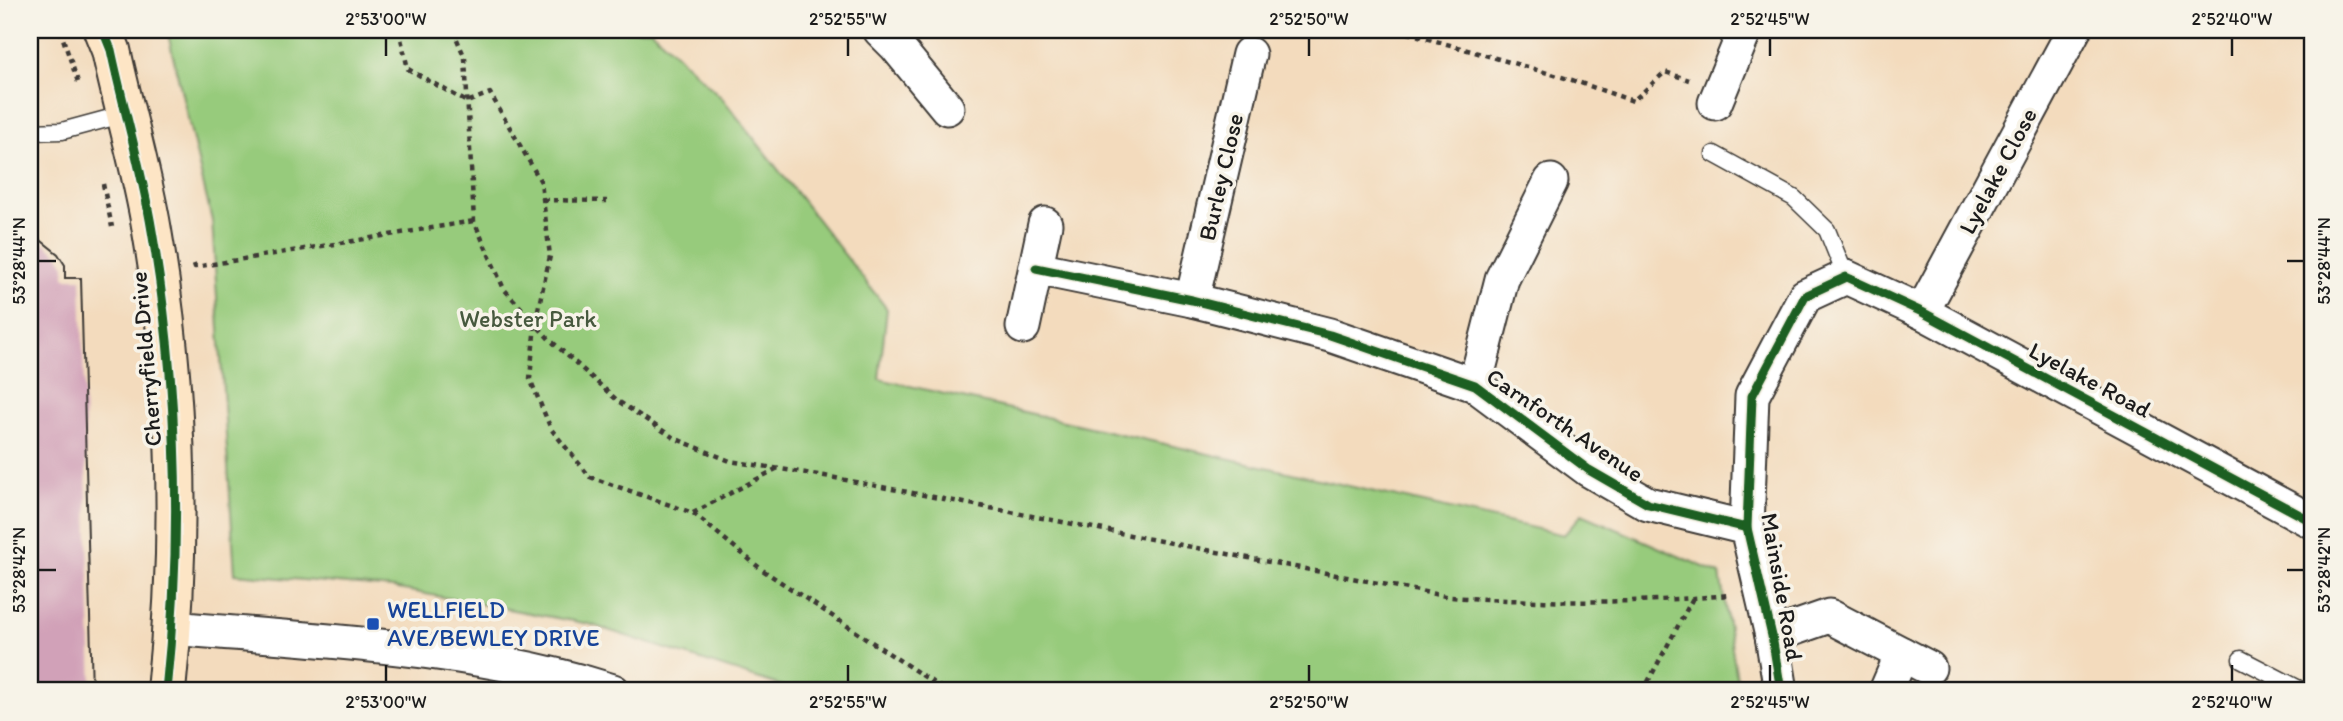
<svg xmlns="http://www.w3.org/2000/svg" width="2343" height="721" font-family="Itim,sans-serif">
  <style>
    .green { fill: #97cb7c; stroke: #5a744c; stroke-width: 2 }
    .building { fill: #d1a1b8 }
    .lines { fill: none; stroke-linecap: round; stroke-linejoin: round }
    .lane-casing { stroke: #3c3934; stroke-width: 19 }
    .street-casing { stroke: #3c3934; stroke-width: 37 }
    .secondary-casing { stroke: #3c3934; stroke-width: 42 }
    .path { stroke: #3c3934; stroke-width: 4.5; stroke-dasharray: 5 5; stroke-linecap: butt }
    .lane { stroke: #fff; stroke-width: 16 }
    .street { stroke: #fff; stroke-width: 33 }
    .secondary { stroke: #fde5c5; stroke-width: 38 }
    .cycleway-casing { stroke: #f7f3e8; stroke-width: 13 }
    .cycleway { stroke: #1b5e20; stroke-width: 9 }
    .ticks { fill: none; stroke: #1c1c1c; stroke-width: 2.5 }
    .transit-dot { fill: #1a4fb4; stroke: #f7f3e8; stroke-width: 2.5 }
    .labels { text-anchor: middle; stroke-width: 7; stroke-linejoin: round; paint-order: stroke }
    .street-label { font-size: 24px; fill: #1c1c1c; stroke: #f7f3e8 }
    .park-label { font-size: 24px; fill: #47593e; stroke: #f7f3e8 }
    .transit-label { font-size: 24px; fill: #164399; stroke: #f7f3e8; text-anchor: start }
    .neatline { fill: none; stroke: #1c1c1c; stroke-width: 2.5 }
    .ticks-label { font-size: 18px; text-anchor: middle; fill: #1c1c1c }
  </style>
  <rect width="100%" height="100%" fill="#f7f3e8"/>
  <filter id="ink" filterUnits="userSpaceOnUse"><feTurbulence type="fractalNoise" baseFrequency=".0143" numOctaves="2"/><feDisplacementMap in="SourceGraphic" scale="14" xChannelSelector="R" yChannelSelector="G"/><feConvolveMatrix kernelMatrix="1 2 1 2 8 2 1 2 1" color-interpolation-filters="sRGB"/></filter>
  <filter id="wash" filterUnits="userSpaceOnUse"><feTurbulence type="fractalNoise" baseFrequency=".00686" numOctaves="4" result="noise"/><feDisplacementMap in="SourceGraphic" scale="28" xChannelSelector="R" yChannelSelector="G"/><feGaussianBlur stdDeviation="1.57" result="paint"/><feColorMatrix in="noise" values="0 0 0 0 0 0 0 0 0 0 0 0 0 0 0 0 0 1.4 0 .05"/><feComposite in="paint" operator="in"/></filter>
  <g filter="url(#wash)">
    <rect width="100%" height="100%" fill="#f3dbbd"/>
    <!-- green -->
    <path class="green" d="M 167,30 L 651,30 L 723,99 L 887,309 L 879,379 L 1564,535 L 1582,514 L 1720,574 L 1739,691 L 797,691 L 589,624 L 393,588 L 235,574 L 212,221 Z"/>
    <g id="blocks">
      <!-- building -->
      <path class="building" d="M 30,236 L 38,238 L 58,254 L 65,265 L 65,278 L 81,278 L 92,691 L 30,691 Z"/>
    </g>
  </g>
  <g filter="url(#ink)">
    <use href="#blocks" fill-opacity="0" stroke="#3c3934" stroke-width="2"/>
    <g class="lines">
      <defs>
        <g id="lane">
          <path d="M 30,132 L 62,131 L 125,114"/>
          <path d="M 1714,154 L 1794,198 L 1827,230 L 1846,277"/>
          <path d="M 2241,659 L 2303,691"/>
        </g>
        <g id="street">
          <path d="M 880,30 L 896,46 L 947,108"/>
          <path d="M 1715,103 L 1745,30"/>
          <path d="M 1036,268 L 1192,300 L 1330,335 L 1475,385 L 1589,470 L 1648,504 L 1747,528"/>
          <path d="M 1192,300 L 1249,54"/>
          <path d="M 1922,312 L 2074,30"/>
          <path d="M 1023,327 L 1045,224"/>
          <path d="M 1475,385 L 1502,279 L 1551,181"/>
          <path d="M 173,628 C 319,641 472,646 613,691"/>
          <path d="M 1772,636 L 1829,616 L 1929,668"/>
          <path d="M 1781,691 L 1772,636 L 1747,528 L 1752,396 L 1805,296 L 1846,277 L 1922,312 L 2313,522"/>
          <path d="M 1886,691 L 1902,654"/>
        </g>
        <path id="secondary" d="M 103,30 L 111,50 C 124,111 142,170 152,231 C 178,383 182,539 166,691"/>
      </defs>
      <!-- lane casing -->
      <use href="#lane" class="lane-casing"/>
      <!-- street casing -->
      <use href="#street" class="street-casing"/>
      <!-- secondary casing -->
      <use href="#secondary" class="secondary-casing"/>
      <!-- path -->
      <g class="path">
        <path d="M 60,30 L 78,82"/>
        <path d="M 399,30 L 408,69 L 467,102 L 490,93 L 541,182 L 550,256 L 535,323 L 530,379 L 551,429 L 590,477 L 693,513 L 761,569 L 946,691"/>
        <path d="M 453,30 L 465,58 L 474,221 L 504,289 L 549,339 L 618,401 L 674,438 L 730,461 L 825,476 L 1450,597 C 1543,603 1637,604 1729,595"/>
        <path d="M 1398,30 L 1572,80 L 1633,101 L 1665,72 L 1689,80"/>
        <path d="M 103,184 L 112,227"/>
        <path d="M 543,200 L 607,201"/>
        <path d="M 194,264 L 195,267 L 474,221"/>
        <path d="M 693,513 L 776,469"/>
        <path d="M 1643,691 L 1693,598"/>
      </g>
      <!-- lane -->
      <use href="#lane" class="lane"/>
      <!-- street -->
      <use href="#street" class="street"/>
      <!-- secondary -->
      <use href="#secondary" class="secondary"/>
      <defs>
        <g id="cycleway">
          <path d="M 103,30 L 111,50 C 124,111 142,170 152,231 C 178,383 182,539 166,691"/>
          <path d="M 1036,268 L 1192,300 L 1330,335 L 1475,385 L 1589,470 L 1648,504 L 1747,528"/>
          <path d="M 1781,691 L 1772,636 L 1747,528 L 1752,396 L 1805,296 L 1846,277 L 1922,312 L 2313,522"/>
        </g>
      </defs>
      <!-- cycleway casing -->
      <use href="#cycleway" class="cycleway-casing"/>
      <!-- cycleway -->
      <use href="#cycleway" class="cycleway"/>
    </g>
  </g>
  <!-- ticks -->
  <path class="ticks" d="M 386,38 L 386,56M 848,38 L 848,56M 1309,38 L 1309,56M 1770,38 L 1770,56M 2232,38 L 2232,56M 38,261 L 56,261M 2287,261 L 2304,261M 38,570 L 56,570M 2287,570 L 2304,570M 386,665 L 386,682M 848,665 L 848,682M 1309,665 L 1309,682M 1770,665 L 1770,682M 2232,665 L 2232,682"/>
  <!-- markers -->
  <rect class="transit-dot" x="366" y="617" width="14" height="14" rx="3.5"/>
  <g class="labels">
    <!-- street labels -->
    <g class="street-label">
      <text transform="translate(1998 171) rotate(-62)" y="8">Lyelake Close</text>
      <text transform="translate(1221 177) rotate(-77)" y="8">Burley Close</text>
      <text transform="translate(146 359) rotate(-95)" y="8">Cherryfield Drive</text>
      <text transform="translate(2090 380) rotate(28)" y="8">Lyelake Road</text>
      <text transform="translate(1565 425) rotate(34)" y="8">Carnforth Avenue</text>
      <text transform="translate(1782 587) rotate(80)" y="8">Mainside Road</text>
    </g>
    <!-- park labels -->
    <g class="park-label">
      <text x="528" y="327">Webster Park</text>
    </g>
    <!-- transit labels -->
    <g class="transit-label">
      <text x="387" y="618">WELLFIELD<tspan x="387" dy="28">AVE/BEWLEY DRIVE</tspan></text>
    </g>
  </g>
  <!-- margin -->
  <rect width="2343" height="721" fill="none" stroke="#f7f3e8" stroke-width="77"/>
  <rect x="38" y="38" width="2266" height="644" class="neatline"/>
  <g class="ticks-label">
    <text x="386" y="25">2°53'00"W</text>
    <text x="848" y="25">2°52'55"W</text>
    <text x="1309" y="25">2°52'50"W</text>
    <text x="1770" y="25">2°52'45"W</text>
    <text x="2232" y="25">2°52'40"W</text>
    <text transform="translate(19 261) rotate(-90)" y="6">53°28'44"N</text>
    <text transform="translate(2324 261) rotate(-90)" y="6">53°28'44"N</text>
    <text transform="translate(19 570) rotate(-90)" y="6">53°28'42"N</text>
    <text transform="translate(2324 570) rotate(-90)" y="6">53°28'42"N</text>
    <text x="386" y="708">2°53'00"W</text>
    <text x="848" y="708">2°52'55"W</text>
    <text x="1309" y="708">2°52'50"W</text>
    <text x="1770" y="708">2°52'45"W</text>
    <text x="2232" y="708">2°52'40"W</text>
  </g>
</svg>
